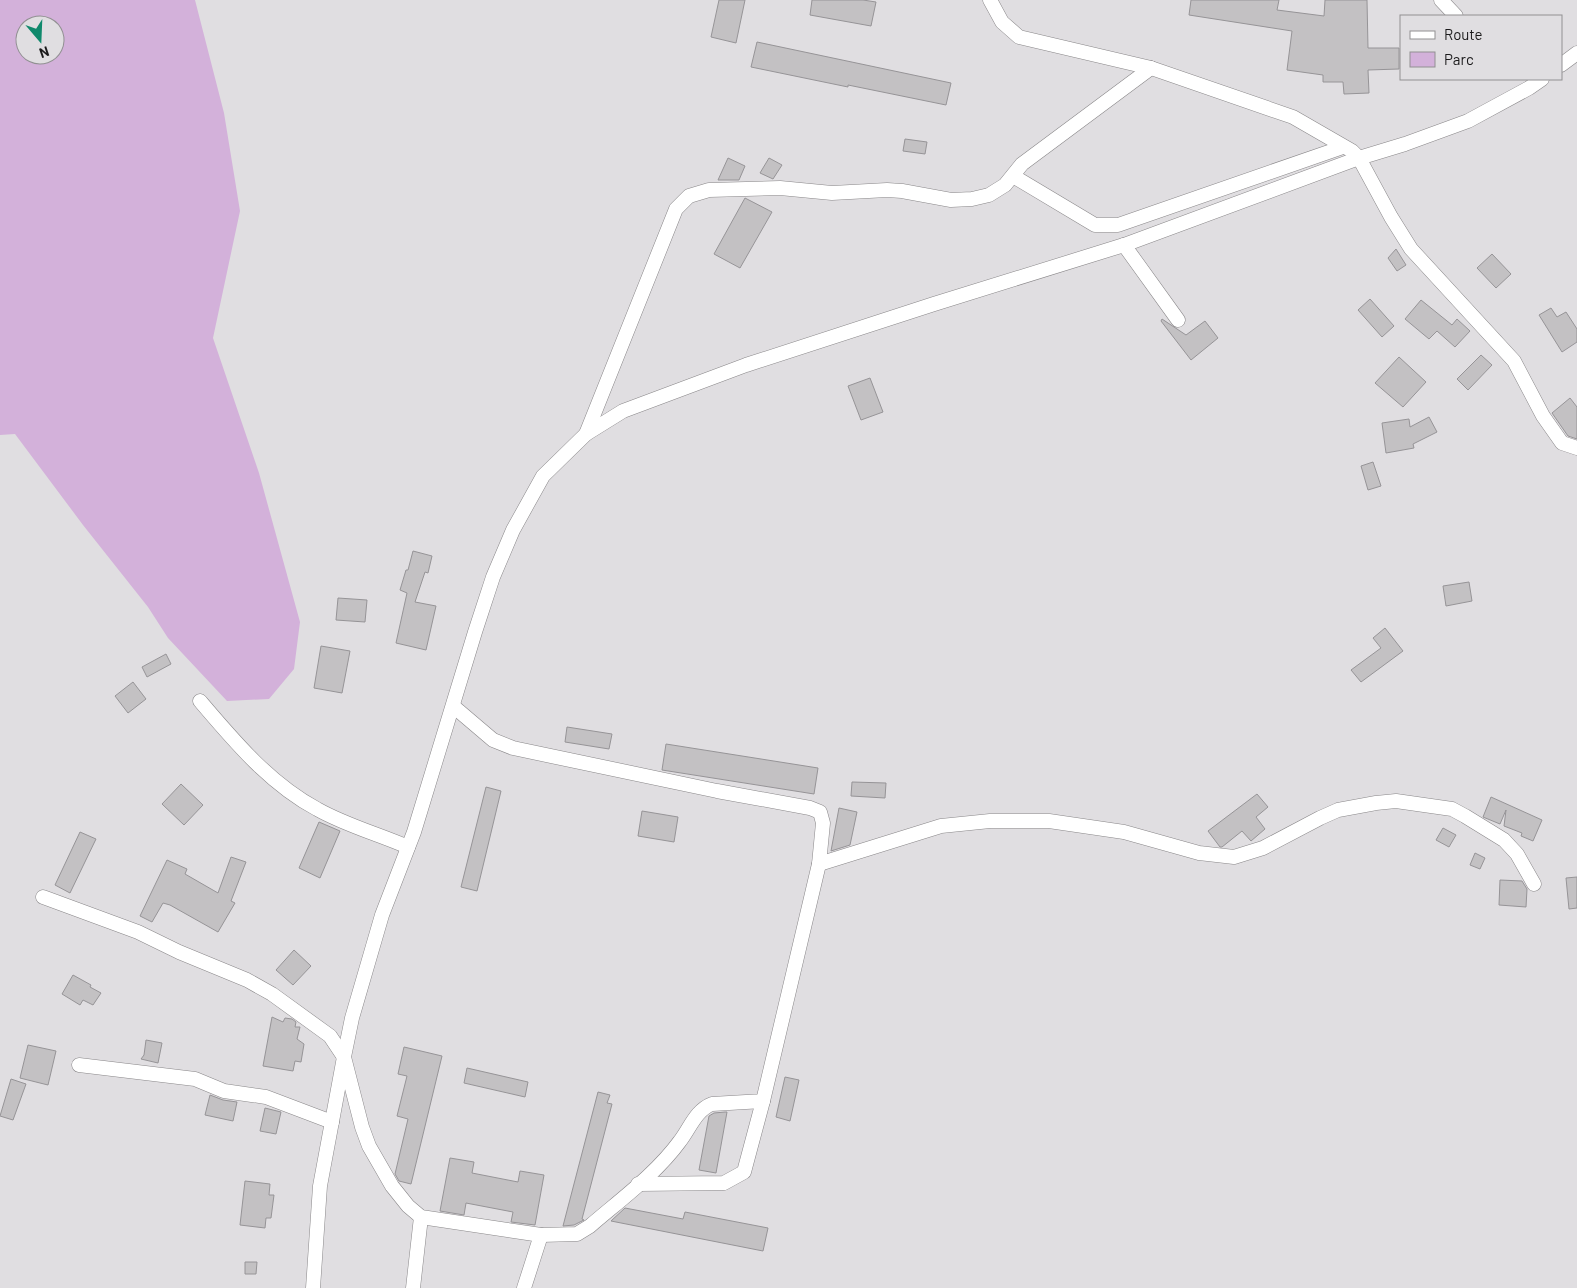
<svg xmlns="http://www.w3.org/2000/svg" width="1577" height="1288" font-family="Barlow,sans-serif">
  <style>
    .green { fill: #d3b1da; fill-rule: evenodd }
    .building { fill: #c3c1c3; stroke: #969497 }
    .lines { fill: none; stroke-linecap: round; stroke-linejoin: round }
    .minor-casing { stroke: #898789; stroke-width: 15 }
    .minor { stroke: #fff; stroke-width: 14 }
  </style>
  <rect width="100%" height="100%" fill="#e0dee1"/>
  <!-- green -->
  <path class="green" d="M 0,0 L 195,0 L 224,113 L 240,211 L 213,338 L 259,473 L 300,622 L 294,669 L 269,699 L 227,701 L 168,638 L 148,607 L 83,525 L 15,434 L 0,435 ZM 25,25 L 55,25 L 55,55 L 25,55 Z"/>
  <!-- building -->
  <g class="building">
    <path d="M 719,0 L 745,0 L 736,43 L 711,37 Z"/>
    <path d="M 812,0 L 863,0 L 876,2 L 871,26 L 810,15 Z"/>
    <path d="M 1191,0 L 1279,0 L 1277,10 L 1324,16 L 1325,0 L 1367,0 L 1368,48 L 1399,48 L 1399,69 L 1368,70 L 1369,93 L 1344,94 L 1343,82 L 1323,82 L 1323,75 L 1287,70 L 1292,31 L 1189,15 Z"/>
    <path d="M 757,42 L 951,83 L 946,105 L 848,85 L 848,87 L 751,67 Z"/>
    <path d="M 905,139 L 927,142 L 925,154 L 903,151 Z"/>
    <path d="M 728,158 L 745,166 L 739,180 L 718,180 Z"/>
    <path d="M 769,158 L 782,165 L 773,179 L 760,173 Z"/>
    <path d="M 745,198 L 772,212 L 740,268 L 714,254 Z"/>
    <path d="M 1396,249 L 1406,265 L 1397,271 L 1388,258 Z"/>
    <path d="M 1492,254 L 1511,274 L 1496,288 L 1477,268 Z"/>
    <path d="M 1370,299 L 1394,326 L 1382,337 L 1358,310 Z"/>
    <path d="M 1421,300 L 1452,325 L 1457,319 L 1470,331 L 1455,347 L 1437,331 L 1429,339 L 1405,319 Z"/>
    <path d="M 1551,308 L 1557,317 L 1566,312 L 1577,329 L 1577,342 L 1562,352 L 1539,315 Z"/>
    <path d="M 1162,319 L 1186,335 L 1205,321 L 1218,338 L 1191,360 L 1161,321 Z"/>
    <path d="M 1481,355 L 1492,365 L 1468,390 L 1457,379 Z"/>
    <path d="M 1399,357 L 1426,382 L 1403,407 L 1375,383 Z"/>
    <path d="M 870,378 L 883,412 L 861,420 L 848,386 Z"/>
    <path d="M 1570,398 L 1577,407 L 1577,439 L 1568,436 L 1552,413 Z"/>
    <path d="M 1429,417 L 1437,432 L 1413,444 L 1414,448 L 1386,453 L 1382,423 L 1409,419 L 1410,427 Z"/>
    <path d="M 1373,462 L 1381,486 L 1368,490 L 1361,466 Z"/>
    <path d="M 413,551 L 432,556 L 428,573 L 425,572 L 415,602 L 436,606 L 426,650 L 396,643 L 407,593 L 400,590 L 406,570 L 408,570 Z"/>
    <path d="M 1469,582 L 1472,601 L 1446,606 L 1443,586 Z"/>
    <path d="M 338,598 L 367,600 L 365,622 L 336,620 Z"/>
    <path d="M 1385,628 L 1403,651 L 1361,682 L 1351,670 L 1381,648 L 1373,638 Z"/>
    <path d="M 321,646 L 350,651 L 342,693 L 314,688 Z"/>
    <path d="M 166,654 L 171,664 L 147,677 L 142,667 Z"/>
    <path d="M 133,682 L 146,699 L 128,713 L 115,696 Z"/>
    <path d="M 567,727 L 612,734 L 609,749 L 565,742 Z"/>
    <path d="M 666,744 L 818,768 L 814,794 L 662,770 Z"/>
    <path d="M 852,782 L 886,783 L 885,798 L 851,796 Z"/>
    <path d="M 181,784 L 203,805 L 184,825 L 162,804 Z"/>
    <path d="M 486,787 L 501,791 L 477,891 L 461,887 Z"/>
    <path d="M 1257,794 L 1268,807 L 1256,817 L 1265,829 L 1251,841 L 1242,831 L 1222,847 L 1220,847 L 1208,831 Z"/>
    <path d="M 1491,797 L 1542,820 L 1533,841 L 1521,836 L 1522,833 L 1504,826 L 1506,810 L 1500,824 L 1483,817 Z"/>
    <path d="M 839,808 L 857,812 L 850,845 L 831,851 Z"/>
    <path d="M 642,811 L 678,817 L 674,842 L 638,836 Z"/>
    <path d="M 319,822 L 340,831 L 320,878 L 299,868 Z"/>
    <path d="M 1443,828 L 1456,835 L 1449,847 L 1436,840 Z"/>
    <path d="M 80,832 L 96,839 L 70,893 L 55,885 Z"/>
    <path d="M 1475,853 L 1485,858 L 1480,869 L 1470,865 Z"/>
    <path d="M 231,857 L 246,862 L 231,901 L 235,903 L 218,932 L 170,905 L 163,903 L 152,922 L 140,916 L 167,860 L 187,869 L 185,874 L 218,893 Z"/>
    <path d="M 1577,877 L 1577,908 L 1569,909 L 1566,878 Z"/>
    <path d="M 1500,880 L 1522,881 L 1527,889 L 1526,907 L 1499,905 Z"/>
    <path d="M 294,950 L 311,966 L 293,985 L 276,970 Z"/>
    <path d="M 73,975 L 91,985 L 90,987 L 101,993 L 93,1005 L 83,1000 L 80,1005 L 62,994 Z"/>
    <path d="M 272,1017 L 283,1022 L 285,1018 L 292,1019 L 296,1022 L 295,1027 L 300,1027 L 297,1039 L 304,1044 L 301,1062 L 295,1061 L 293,1071 L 263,1066 Z"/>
    <path d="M 146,1040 L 162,1043 L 158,1063 L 141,1059 L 144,1055 Z"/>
    <path d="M 28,1045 L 56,1051 L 48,1085 L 20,1078 Z"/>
    <path d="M 404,1047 L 442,1056 L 411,1184 L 399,1181 L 395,1174 L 408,1119 L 397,1116 L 407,1076 L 398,1074 Z"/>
    <path d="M 467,1068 L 528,1082 L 525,1097 L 464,1083 Z"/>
    <path d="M 785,1077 L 799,1080 L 790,1121 L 776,1117 Z"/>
    <path d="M 11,1079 L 26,1084 L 13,1120 L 0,1116 Z"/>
    <path d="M 598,1092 L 610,1095 L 607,1103 L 612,1104 L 582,1219 L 584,1220 L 574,1225 L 563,1226 Z"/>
    <path d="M 210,1095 L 223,1100 L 237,1102 L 233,1121 L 205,1115 Z"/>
    <path d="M 265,1108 L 281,1112 L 276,1134 L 260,1131 Z"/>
    <path d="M 725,1112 L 727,1112 L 716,1173 L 699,1170 L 709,1116 L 714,1113 Z"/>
    <path d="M 450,1158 L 474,1162 L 472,1173 L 518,1182 L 520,1171 L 544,1175 L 535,1225 L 511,1222 L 513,1212 L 466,1203 L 464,1215 L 440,1211 Z"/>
    <path d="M 245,1181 L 270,1184 L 269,1195 L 274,1195 L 271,1218 L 266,1218 L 265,1228 L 240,1225 Z"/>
    <path d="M 625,1208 L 683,1219 L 685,1212 L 768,1228 L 763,1251 L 611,1221 Z"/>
    <path d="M 245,1262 L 257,1262 L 256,1274 L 245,1274 Z"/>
  </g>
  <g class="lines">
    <defs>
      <g id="minor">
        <path d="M 990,0 L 1002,22 L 1019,37 L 1151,68 L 1293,117 L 1352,151 L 1359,158 L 1391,217 L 1411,249 L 1514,361 L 1543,416 L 1562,443 L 1577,448"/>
        <path d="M 1441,0 L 1456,16"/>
        <path d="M 1561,65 L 1577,53"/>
        <path d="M 1013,176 L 1095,225 L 1118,225 L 1343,147"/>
        <path d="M 1124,245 L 1178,320"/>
        <path d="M 586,434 L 676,209 L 689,196 L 709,190 L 780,188 L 832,193 L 887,190 L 902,191 L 951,200 L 972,199 L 989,195 L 1005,185 L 1022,164 L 1151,68"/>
        <path d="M 200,701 C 234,741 270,784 317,809 C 345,825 378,834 408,847"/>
        <path d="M 819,864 L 941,826 L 990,821 L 1049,821 L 1124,832 L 1199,853 L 1234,857 L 1263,848 L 1320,818 L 1338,810 L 1376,803 L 1396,801 L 1452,809 L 1465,816 L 1504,840 L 1517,854 L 1534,884"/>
        <path d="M 43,897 L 138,932 L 179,952 L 247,980 L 272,994 L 330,1036 L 344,1057 L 362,1127 L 369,1146 L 392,1186 L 408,1206 L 421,1217 L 541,1235 L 577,1234 L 590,1226 C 620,1200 656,1174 680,1141 C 690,1128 696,1110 712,1104 L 763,1101 L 819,864 L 823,823 L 820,812 L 810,808 L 717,791 L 513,748 L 493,740 L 453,706"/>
        <path d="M 79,1065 L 195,1079 L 224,1091 L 266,1097 L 332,1122"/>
        <path d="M 638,1184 L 724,1183 L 744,1172 L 763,1101"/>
        <path d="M 313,1288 L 320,1186 L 344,1057 L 352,1018 L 382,915 L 414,832 L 475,632 L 493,577 L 513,530 L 543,476 L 586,434 L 623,411 L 746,365 L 934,304 L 1124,245 L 1359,158 L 1405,144 L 1468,121 L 1529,88 L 1542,79"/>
        <path d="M 413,1288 L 421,1217"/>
        <path d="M 524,1288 L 541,1235"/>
      </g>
    </defs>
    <!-- minor casing -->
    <use href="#minor" class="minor-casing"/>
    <!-- minor -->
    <use href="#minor" class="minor"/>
  </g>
  <!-- legend -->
  <rect x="1400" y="15" width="162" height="65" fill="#e0dee1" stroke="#919092"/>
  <rect x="1410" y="31" width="25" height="8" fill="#ffffff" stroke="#919092"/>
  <text x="1444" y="40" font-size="15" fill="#1b1a1b">Route</text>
  <rect x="1410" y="52" width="25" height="15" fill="#d3b1da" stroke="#919092"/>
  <text x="1444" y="65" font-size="15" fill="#1b1a1b">Parc</text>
  <!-- north arrow -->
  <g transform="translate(40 40) rotate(161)"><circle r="24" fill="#e0dee1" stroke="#919092"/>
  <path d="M0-4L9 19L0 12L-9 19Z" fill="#10896c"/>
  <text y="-8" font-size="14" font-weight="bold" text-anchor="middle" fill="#1b1a1b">N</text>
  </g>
</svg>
